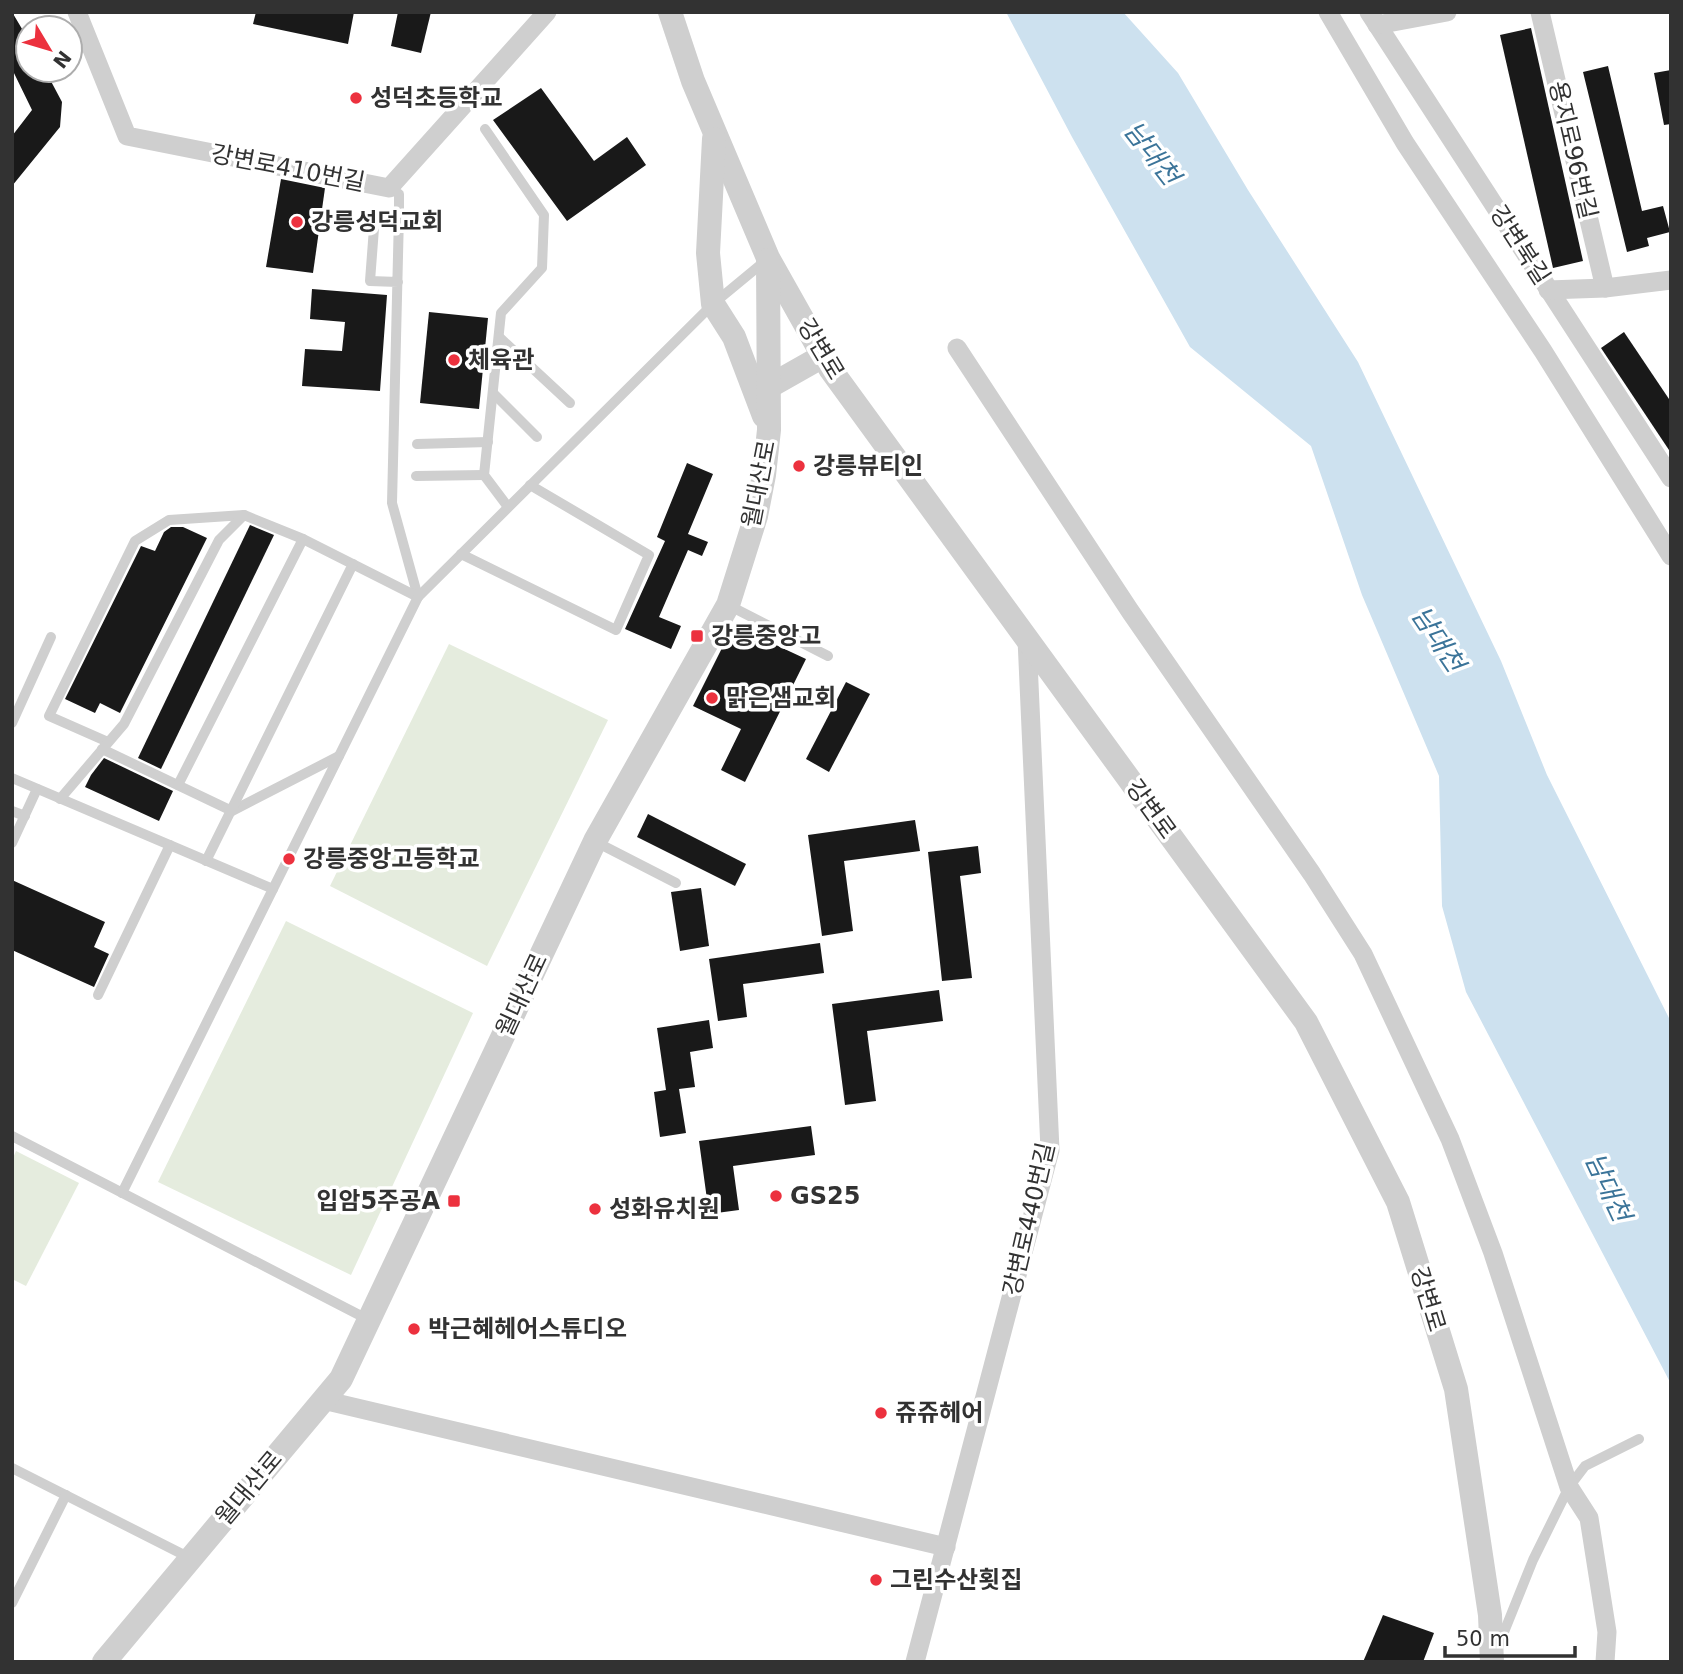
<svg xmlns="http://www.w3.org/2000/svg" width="1683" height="1674" font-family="'DejaVu Sans','Noto Sans KR',sans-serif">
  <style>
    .green { fill: #e5ecde }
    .water { fill: #cde1ef }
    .building { fill: #191919 }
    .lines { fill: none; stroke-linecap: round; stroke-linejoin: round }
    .service { stroke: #cfcfcf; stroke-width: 10 }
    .minor { stroke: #cfcfcf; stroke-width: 19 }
    .tertiary { stroke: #cfcfcf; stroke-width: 24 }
    .poi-dot { fill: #ec313e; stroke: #fff; stroke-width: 2.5 }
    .labels { text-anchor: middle; stroke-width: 7; stroke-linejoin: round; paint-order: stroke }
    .poi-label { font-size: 24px; font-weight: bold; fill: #323232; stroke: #fff; text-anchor: start }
    .street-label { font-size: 24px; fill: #323232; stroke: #fff }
    .water-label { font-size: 26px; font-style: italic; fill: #3b7499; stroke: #fff }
  </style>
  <rect width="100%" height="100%" fill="#fff"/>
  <!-- green -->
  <g class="green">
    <path d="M 449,644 L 608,720 L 487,966 L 330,886 Z"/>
    <path d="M 286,921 L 473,1013 L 351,1275 L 158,1182 Z"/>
    <path d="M 16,1151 L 79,1183 L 26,1286 L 12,1279 L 12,1160 Z"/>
  </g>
  <!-- water -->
  <path class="water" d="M 1006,12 L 1123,12 L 1178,73 L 1248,190 L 1358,362 L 1501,661 L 1547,775 L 1671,1022 L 1671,1384 L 1466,992 L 1442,906 L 1439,776 L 1362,595 L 1311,446 L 1190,347 L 1072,137 Z"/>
  <!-- building -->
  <g class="building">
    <path d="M 12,12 L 28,39 L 28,70 L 45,70 L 62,102 L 60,127 L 12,186 L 12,136 L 32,110 L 12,69 Z"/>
    <path d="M 256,12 L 354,12 L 348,44 L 253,24 Z"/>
    <path d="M 398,12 L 431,12 L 421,53 L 391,46 Z"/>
    <path d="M 1531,28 L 1583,261 L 1553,268 L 1500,35 Z"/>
    <path d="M 1608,66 L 1642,211 L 1663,206 L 1670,232 L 1647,238 L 1649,246 L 1627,252 L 1583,72 Z"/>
    <path d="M 1671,70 L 1671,124 L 1664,125 L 1654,73 Z"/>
    <path d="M 541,88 L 594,161 L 627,137 L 646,165 L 567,221 L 493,120 Z"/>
    <path d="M 281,179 L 325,188 L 313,273 L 266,267 Z"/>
    <path d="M 312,289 L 387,295 L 380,391 L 302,386 L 305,349 L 342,351 L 345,322 L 310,319 Z"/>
    <path d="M 429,312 L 488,318 L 479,409 L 420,403 Z"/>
    <path d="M 1624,332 L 1671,402 L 1671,453 L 1601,348 Z"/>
    <path d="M 687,463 L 713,474 L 688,534 L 708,542 L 702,556 L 688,550 L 659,617 L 681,626 L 671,649 L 625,629 L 665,541 L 657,537 Z"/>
    <path d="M 250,525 L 274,535 L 161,769 L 138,758 Z"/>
    <path d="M 171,527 L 183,527 L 207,538 L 120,713 L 100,703 L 95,713 L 65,699 L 141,546 L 155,551 L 164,532 Z"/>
    <path d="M 744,621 L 762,631 L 759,637 L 806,659 L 745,782 L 721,770 L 741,729 L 693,706 L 732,628 Z"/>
    <path d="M 846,682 L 870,694 L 829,772 L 806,759 Z"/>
    <path d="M 104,758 L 173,791 L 159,821 L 85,787 L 91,775 Z"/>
    <path d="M 648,814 L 746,864 L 735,886 L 637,837 Z"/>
    <path d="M 915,820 L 920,851 L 844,861 L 853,931 L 822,936 L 808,835 Z"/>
    <path d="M 978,846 L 981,873 L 960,876 L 972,978 L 942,981 L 928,852 Z"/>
    <path d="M 12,880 L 105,922 L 94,947 L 109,954 L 94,987 L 12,950 Z"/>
    <path d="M 701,888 L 709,946 L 680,951 L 671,892 Z"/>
    <path d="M 820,943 L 824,973 L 743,984 L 747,1017 L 718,1021 L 709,959 Z"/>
    <path d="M 939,990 L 943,1021 L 867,1031 L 876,1101 L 845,1105 L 832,1004 Z"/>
    <path d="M 709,1020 L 713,1048 L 690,1052 L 695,1087 L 679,1089 L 686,1133 L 660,1137 L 654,1092 L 666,1090 L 657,1028 Z"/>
    <path d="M 811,1126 L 815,1155 L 733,1166 L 739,1210 L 709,1214 L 699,1141 Z"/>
    <path d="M 1383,1615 L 1434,1633 L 1423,1662 L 1363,1662 Z"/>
  </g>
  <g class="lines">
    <!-- service -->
    <g class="service">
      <path d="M 485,129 L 544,215 L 542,268 L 501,313 L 484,475 L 508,507"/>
      <path d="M 389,188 L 399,194 L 399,215"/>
      <path d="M 398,282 L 370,281 L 375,215 L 399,215 L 392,503 L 418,597"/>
      <path d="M 499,337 L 570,403"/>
      <path d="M 493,393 L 537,437"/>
      <path d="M 417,444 L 488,442"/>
      <path d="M 416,476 L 484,475"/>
      <path d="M 461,554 L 616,630 L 649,555 L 530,485"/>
      <path d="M 728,605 L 828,656"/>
      <path d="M 12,723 L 51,637"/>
      <path d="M 108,742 L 49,716 L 135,541 L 169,520 L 244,515 L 303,539 L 418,597"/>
      <path d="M 102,749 L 232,811 L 339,756"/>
      <path d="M 12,778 L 273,889 L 418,597 L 713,304 L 765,261"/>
      <path d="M 178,785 L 303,539"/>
      <path d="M 60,799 L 124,724 L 219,540 L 244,515"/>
      <path d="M 12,811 L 25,816"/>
      <path d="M 596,842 L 676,883"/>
      <path d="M 12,843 L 37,789"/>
      <path d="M 206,861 L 353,564"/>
      <path d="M 98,995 L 170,845"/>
      <path d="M 12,1136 L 369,1320"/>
      <path d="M 122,1193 L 273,889"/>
      <path d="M 12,1468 L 190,1558"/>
      <path d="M 12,1603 L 66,1495"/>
      <path d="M 1498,1647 L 1533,1560 L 1569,1487 L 1585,1466 L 1639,1439"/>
    </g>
    <!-- minor -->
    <g class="minor">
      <path d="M 77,12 L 127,136 L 389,188 L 547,12"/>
      <path d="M 1328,12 L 1405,143 L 1543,351 L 1671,556"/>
      <path d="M 1369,12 L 1671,478"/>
      <path d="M 1540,12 L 1605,288"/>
      <path d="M 1377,25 L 1447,12"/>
      <path d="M 1548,290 L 1605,288 L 1671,280"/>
      <path d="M 957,348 L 1130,611 L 1312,874 L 1363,954 L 1450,1139 L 1493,1253 L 1569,1487 L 1589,1518 L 1607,1632 L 1605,1662"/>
      <path d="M 323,1400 L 946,1547"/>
      <path d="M 915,1662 L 1050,1150 L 1027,639"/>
    </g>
    <!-- tertiary -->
    <g class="tertiary">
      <path d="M 670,12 L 693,81 L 768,258 L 831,370 L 1306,1022 L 1398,1202 L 1456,1389 L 1490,1615 L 1492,1662"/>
      <path d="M 714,139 L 708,253 L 713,304 L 734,337 L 764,416"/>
      <path d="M 770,386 L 823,356"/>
      <path d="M 104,1662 L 341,1379 L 595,841 L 728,605 L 756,516 L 764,475 L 769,430 L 768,260"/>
    </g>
  </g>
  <!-- markers -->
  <g class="poi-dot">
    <circle cx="356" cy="98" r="7"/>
    <circle cx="297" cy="222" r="7"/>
    <circle cx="454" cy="360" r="7"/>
    <circle cx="799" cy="466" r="7"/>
    <rect x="690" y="629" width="14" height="14" rx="3.5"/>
    <circle cx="712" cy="698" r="7"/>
    <circle cx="289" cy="859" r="7"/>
    <circle cx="776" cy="1196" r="7"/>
    <rect x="447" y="1194" width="14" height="14" rx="3.5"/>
    <circle cx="595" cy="1209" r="7"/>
    <circle cx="414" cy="1329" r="7"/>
    <circle cx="881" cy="1413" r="7"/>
    <circle cx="876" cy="1580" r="7"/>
  </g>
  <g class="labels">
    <!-- poi labels -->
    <g class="poi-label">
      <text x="370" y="106">성덕초등학교</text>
      <text x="311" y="230">강릉성덕교회</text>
      <text x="468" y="368">체육관</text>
      <text x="813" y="474">강릉뷰티인</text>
      <text x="711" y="644">강릉중앙고</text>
      <text x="726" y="706">맑은샘교회</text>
      <text x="303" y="867">강릉중앙고등학교</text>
      <text x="790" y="1204">GS25</text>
      <text x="440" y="1209" text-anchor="end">입암5주공A</text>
      <text x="609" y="1217">성화유치원</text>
      <text x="428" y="1337">박근혜헤어스튜디오</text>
      <text x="895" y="1421">쥬쥬헤어</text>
      <text x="890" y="1588">그린수산횟집</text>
    </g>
    <!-- street labels -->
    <g class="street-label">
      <text transform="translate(1573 150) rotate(77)" y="8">용지로96번길</text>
      <text transform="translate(288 168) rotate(11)" y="8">강변로410번길</text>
      <text transform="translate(1520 245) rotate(57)" y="8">강변북길</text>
      <text transform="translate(821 349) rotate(59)" y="8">강변로</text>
      <text transform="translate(759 484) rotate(-79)" y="8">월대산로</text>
      <text transform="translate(1151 809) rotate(54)" y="8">강변로</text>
      <text transform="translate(522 995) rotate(-65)" y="8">월대산로</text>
      <text transform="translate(1029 1219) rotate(-77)" y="8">강변로440번길</text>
      <text transform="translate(1428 1299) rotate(73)" y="8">강변로</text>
      <text transform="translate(249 1488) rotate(-50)" y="8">월대산로</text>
    </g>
    <!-- water labels -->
    <g class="water-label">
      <text transform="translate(1152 153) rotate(52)" y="9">남대천</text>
      <text transform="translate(1438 639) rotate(56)" y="9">남대천</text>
      <text transform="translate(1608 1187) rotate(65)" y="9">남대천</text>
    </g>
  </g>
  <!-- border -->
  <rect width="1683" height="1674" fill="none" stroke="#323232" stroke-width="28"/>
  <!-- north arrow -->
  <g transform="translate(49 49) rotate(128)"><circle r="33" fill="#ffffff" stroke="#adadad" stroke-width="2"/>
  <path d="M0-5L12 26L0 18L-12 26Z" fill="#ec313e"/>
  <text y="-10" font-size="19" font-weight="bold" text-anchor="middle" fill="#323232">N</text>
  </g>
  <!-- scale -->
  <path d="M1445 1646v10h130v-10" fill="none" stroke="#323232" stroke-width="3.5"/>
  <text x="1456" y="1646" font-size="21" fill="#323232" stroke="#ffffff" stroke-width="5" paint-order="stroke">50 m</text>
</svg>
